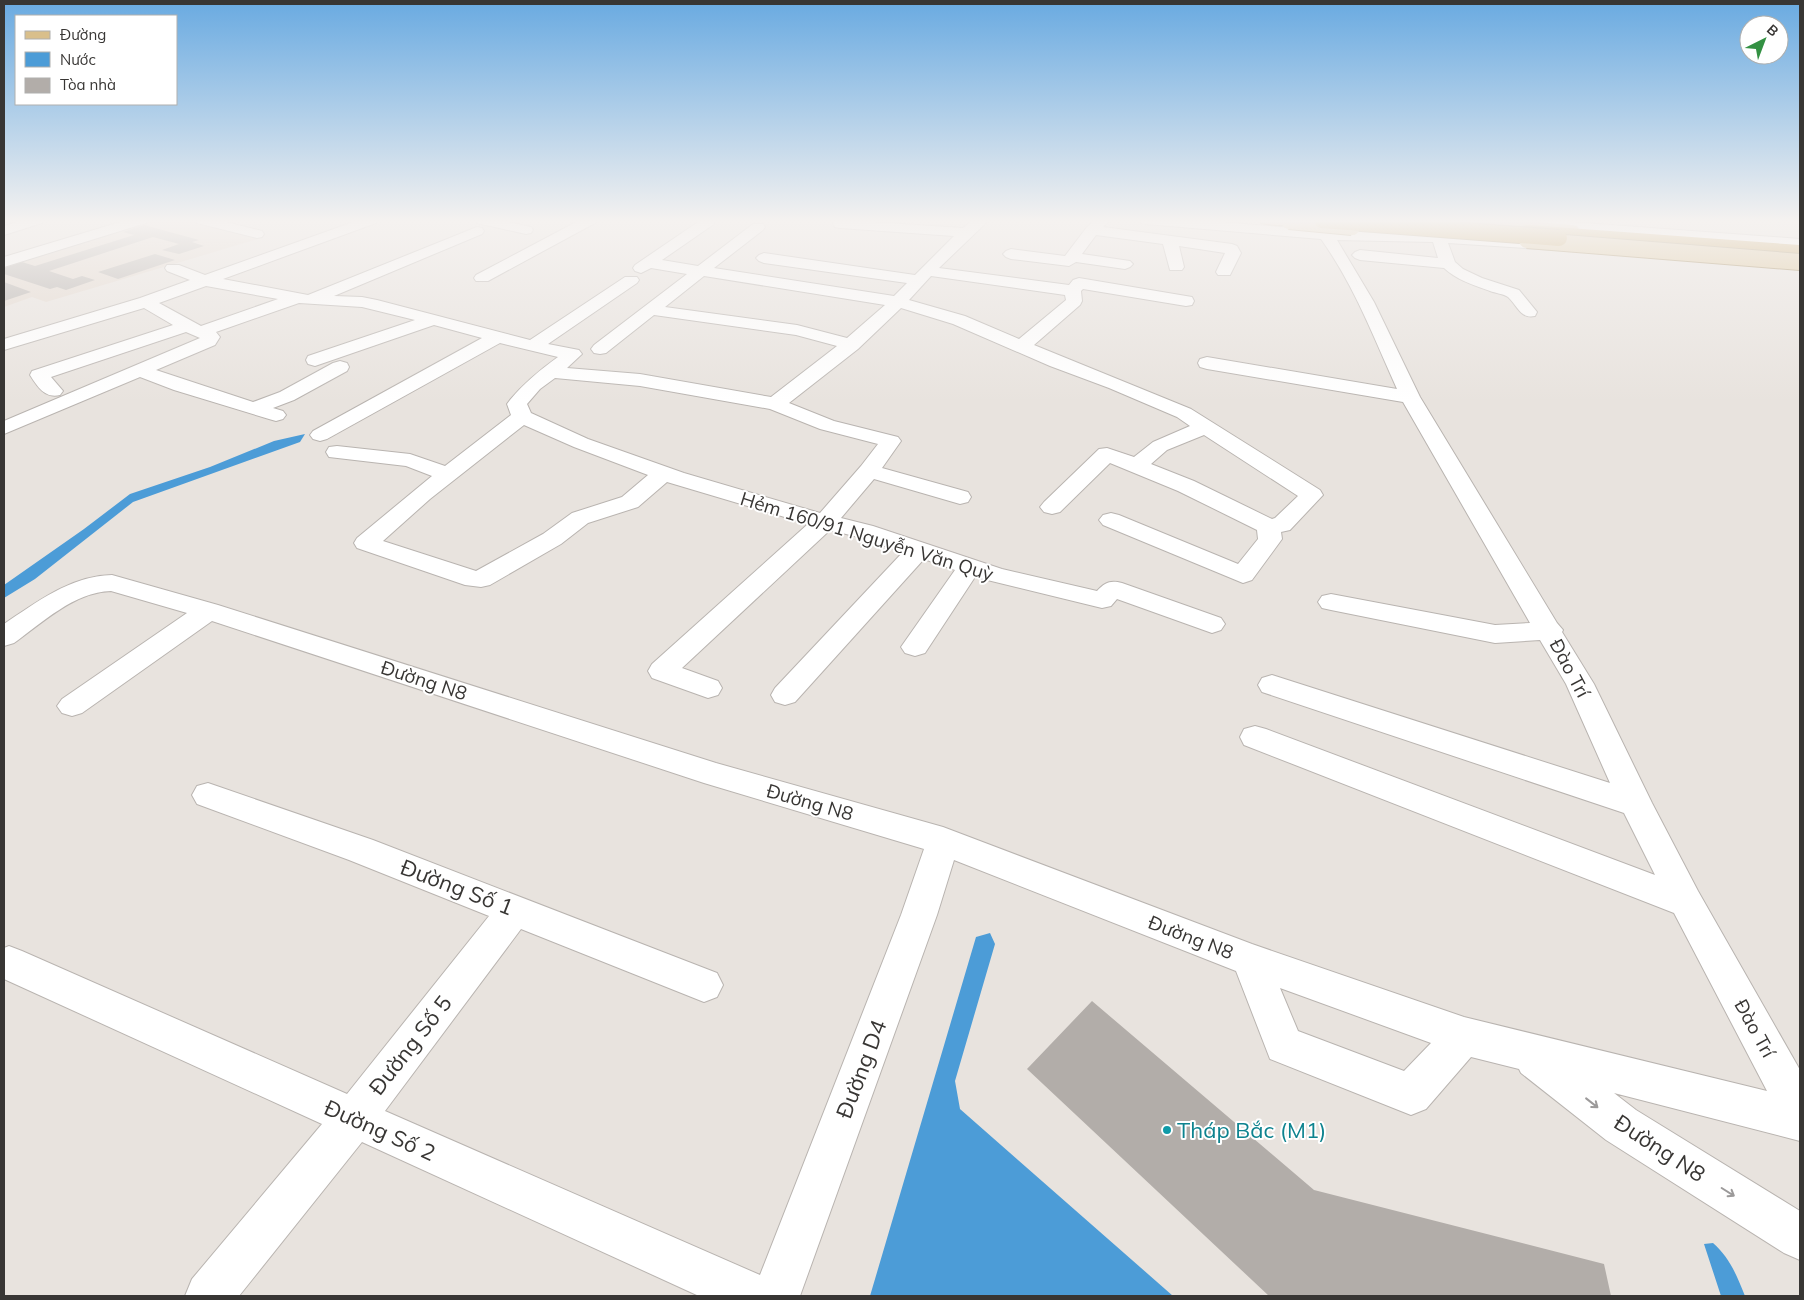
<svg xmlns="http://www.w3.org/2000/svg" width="1804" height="1300" font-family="Mulish,sans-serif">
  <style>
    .built { fill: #e2d7cd }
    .water { fill: #4c9cd7 }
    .building { fill: #b2ada9 }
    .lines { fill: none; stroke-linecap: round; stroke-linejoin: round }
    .minor-casing { stroke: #b9b4b0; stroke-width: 2 }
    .major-casing { stroke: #90733a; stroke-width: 2 }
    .highway-casing { stroke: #90733a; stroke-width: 2 }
    .minor { fill: #fff; fill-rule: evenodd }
    .major { fill: #d9bf8b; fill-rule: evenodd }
    .highway { fill: #bf943d; fill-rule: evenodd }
    .major-bridge-casing { stroke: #90733a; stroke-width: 18; stroke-linecap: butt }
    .highway-bridge-casing { stroke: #90733a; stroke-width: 18; stroke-linecap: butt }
    .major-bridge { stroke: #d9bf8b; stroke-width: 16 }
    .highway-bridge { stroke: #bf943d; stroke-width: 16 }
    .oneway { stroke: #9c9a9a }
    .culture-dot { fill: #0f9aa8; stroke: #fff; stroke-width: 2 }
    .labels { text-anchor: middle; stroke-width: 4; stroke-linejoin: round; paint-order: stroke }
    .street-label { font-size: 19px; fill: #383634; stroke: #fff }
    .near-street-label { font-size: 22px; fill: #383634; stroke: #fff }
    .near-culture-label { font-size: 22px; fill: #0d838f; stroke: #fff; text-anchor: start }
  </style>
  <rect width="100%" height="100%" fill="#e8e3de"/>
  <!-- built -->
  <path class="built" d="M 150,220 L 186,220 L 258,239 L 46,302 L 32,297 L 4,307 L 4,266 Z"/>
  <!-- water -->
  <g class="water">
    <path d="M 305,434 L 300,442 L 133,502 L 35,579 L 4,598 L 4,585 L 84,529 L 130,494 L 210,467 L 274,441 Z"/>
    <path d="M 990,933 L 995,944 L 955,1081 L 960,1109 L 1173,1296 L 870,1296 L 976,937 Z"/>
    <path d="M 1713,1243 C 1730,1258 1737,1276 1745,1296 L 1721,1296 L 1704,1244 Z"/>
  </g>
  <!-- building -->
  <g class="building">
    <path d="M 144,225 L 199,240 L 192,242 L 204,246 L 179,254 L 162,250 L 179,244 L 153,237 L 49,271 L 73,279 L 82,276 L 95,280 L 66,290 L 57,287 L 50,289 L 4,274 L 4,268 L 22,262 L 35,266 L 134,235 L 123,232 Z"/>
    <path d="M 155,254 L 175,260 L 118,279 L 98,272 Z"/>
    <path d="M 4,282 L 31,292 L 4,301 Z"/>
    <path d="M 1092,1001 L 1314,1190 L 1604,1264 L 1611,1296 L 1269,1296 L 1027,1069 Z"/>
  </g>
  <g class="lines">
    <defs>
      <g id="minor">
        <path d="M 24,220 L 44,220 L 42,223 L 4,235 L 4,226 Z"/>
        <path d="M 127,220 L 148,220 L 146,223 L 4,267 L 4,257 Z"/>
        <path d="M 195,220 L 218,220 L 262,231 L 264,234 L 262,237 L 257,238 L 197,223 Z"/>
        <path d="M 359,220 L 378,220 L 376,223 L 223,279 L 308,295 L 477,227 L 482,228 L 484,231 L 482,234 L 334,296 L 362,297 L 377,300 L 530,340 L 625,277 L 637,277 L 639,280 L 637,283 L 548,344 L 579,350 L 582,354 L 567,368 L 640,374 L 771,397 L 837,346 L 796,335 L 654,315 L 606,353 L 600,354 L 594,353 L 591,349 L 594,345 L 687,274 L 651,268 L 641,273 L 635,271 L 633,268 L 635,265 L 701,220 L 715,220 L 714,224 L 662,260 L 698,266 L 753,224 L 763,224 L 765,227 L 763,230 L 714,268 L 894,296 L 907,283 L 764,263 L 759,261 L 756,258 L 759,255 L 764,253 L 915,275 L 954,236 L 840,228 L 835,227 L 833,224 L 835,221 L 840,220 L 963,228 L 973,220 L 989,220 L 939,268 L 1069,285 L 1073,280 L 1079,278 L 1192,297 L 1194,301 L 1192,305 L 1186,306 L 1083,289 L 1081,291 L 1082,301 L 1080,305 L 1034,345 L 1191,409 L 1320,490 L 1323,495 L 1290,530 L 1281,532 L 1282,539 L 1252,580 L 1243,583 L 1103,525 L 1099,520 L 1103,515 L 1111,513 L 1119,515 L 1238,564 L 1258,539 L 1257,530 L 1178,491 L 1110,463 L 1060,512 L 1052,514 L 1044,512 L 1040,507 L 1044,502 L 1099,449 L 1107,448 L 1134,457 L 1153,442 L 1190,426 L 1177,417 L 1109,388 L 1050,366 L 953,324 L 901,308 L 858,349 L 789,403 L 834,421 L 898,437 L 901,441 L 882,468 L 968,492 L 971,497 L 968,502 L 960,504 L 874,479 L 841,518 L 873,526 L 1002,569 L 1097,591 C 1105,582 1111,580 1122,583 L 1221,618 L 1225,624 L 1221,630 L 1212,633 L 1117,599 L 1111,606 L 1102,608 L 975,577 L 925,653 L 915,656 L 905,653 L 901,647 L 955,570 L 924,559 L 795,702 L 785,705 L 775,702 L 771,695 L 775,688 L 903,552 L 858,537 L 830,530 L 682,668 L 718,681 L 722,688 L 718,695 L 708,698 L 652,678 L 648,671 L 652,664 L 808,524 L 667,482 L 638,507 L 588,523 L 561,544 L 490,585 L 481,587 L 465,585 L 357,548 L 354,543 L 357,538 L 432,476 L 406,466 L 329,457 L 326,452 L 329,447 L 337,446 L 410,454 L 445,466 L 511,415 L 507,404 L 510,400 C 525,382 540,370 558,357 L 500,343 L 327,439 L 320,441 L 313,439 L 310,435 L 313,431 L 482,338 L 434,325 L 315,366 L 308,364 L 306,360 L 308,356 L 415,320 L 362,307 L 299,303 L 216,332 L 220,337 L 215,345 L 156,370 L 253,402 L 280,392 L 333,363 L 340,361 L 347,363 L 349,367 L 347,371 L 294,400 L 273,408 L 283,411 L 286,415 L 283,419 L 276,421 L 269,419 L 174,390 L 140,377 L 4,434 L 4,421 L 200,338 L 186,332 L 51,377 L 63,391 L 60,395 C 45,399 37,386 30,375 L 32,371 L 173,325 L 144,308 L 4,350 L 4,339 L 140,298 L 190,280 L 167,271 L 165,268 L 167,265 L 179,265 L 205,275 ZM 704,276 L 885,305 L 847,338 L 797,325 L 665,307 ZM 931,276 L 1065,295 L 1066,300 L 1019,339 L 965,316 L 909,300 ZM 206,286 L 278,299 L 201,326 L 159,303 ZM 555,378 L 640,386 L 770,409 L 820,429 L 878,444 L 861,466 L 820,513 L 684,473 L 588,439 L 531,413 L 527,404 L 540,389 ZM 524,425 L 574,447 L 648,475 L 622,497 L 572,513 L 543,534 L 476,571 L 383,541 L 430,499 ZM 1204,435 L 1298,496 L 1275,518 L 1272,519 L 1194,481 L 1151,464 L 1167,450 Z"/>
        <path d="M 475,220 L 499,220 L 531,227 L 533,230 L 531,233 L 526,234 L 477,223 Z"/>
        <path d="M 580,220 L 597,220 L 595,223 L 488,281 L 476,281 L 474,278 L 476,275 Z"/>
        <path d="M 1095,220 L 1110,220 L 1103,227 L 1232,244 L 1237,246 L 1241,253 L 1230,275 L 1218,275 L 1216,272 L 1225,253 L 1179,246 L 1184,267 L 1182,270 L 1170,270 L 1163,244 L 1096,235 L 1082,254 L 1130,261 L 1133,264 L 1130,267 L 1125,269 L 1076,262 L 1069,266 L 1011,259 L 1006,257 L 1003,254 L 1006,251 L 1011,249 L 1065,256 L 1087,227 Z"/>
        <path d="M 1139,220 L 1194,220 L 1318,230 L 1316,220 L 1330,220 L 1332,231 L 1439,234 L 1556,242 L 1561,243 L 1563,246 L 1561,249 L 1556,250 L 1448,243 L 1455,262 L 1463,269 L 1482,278 L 1519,290 L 1537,312 L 1535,316 C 1520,319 1518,306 1508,297 C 1504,294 1495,293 1490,291 C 1473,285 1457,280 1444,268 L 1360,260 L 1355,258 L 1352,255 L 1355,252 L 1360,250 L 1438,258 L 1433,242 L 1337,240 L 1374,302 L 1420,397 L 1557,623 L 1563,630 L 1562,632 L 1594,684 L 1652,803 L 1698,891 L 1800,1070 L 1800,1141 L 1614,1093 L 1636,1110 L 1800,1211 L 1800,1260 L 1784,1253 L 1606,1140 L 1521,1073 L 1519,1069 L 1471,1057 L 1426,1109 L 1411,1115 L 1270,1059 L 1236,971 L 954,860 L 937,915 L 800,1296 L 699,1296 L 362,1142 L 239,1296 L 185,1296 L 192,1279 L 322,1124 L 4,979 L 4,948 L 9,946 L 22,951 L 347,1094 L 489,916 L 349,860 L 197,804 L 192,795 L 197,786 L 208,783 L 373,840 L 717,973 L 723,985 L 717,997 L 704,1002 L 521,929 L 385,1111 L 760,1275 L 901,915 L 924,849 L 704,783 L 212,621 L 82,713 L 72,716 L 62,713 L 57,706 L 62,699 L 187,613 L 111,591 C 74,592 42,623 14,643 L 4,646 L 4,624 C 37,602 70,576 112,575 L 218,605 L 716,763 L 943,827 L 1252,944 L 1464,1017 L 1767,1091 L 1674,913 L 1244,745 L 1240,737 L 1244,729 L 1255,726 L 1266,729 L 1655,875 L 1624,813 L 1262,692 L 1258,685 L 1262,678 L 1272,675 L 1610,783 L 1566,684 L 1540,640 L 1495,643 L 1331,610 L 1322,608 L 1318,602 L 1322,596 L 1331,594 L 1495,625 L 1530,623 L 1403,402 L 1207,369 L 1200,367 L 1198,363 L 1200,359 L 1207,357 L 1397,389 C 1374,338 1354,285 1321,239 L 1146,224 L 1141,223 ZM 1280,988 L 1431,1043 L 1404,1071 L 1298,1031 Z"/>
        <path d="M 1482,220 L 1543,220 L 1800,239 L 1800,247 L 1489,224 L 1484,223 Z"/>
      </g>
      <g id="major">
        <path d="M 1259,220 L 1295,220 L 1296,221 L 1294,224 C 1284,226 1271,225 1261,223 Z"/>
        <path d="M 1434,220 L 1517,220 L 1572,225 L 1577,226 L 1579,229 L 1577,232 L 1572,233 L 1498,226 L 1492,229 L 1441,224 L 1436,223 Z"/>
      </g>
      <path id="highway" d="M 1528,225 L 1800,245 L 1800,254 L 1523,232 L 1521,229 L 1523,226 Z"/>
    </defs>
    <!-- minor casing -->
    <use href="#minor" class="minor-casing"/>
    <!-- major casing -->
    <use href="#major" class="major-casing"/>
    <!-- highway casing -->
    <use href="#highway" class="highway-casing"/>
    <!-- minor -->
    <use href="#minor" class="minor"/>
    <!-- major -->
    <use href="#major" class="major"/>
    <!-- highway -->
    <use href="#highway" class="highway"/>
    <defs>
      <g id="major-bridge">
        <path d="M 1289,221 L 1352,227"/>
        <path d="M 1527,240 L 1800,262"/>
      </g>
      <path id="highway-bridge" d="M 1322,220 L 1559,238"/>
    </defs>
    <!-- major-bridge casing -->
    <use href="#major-bridge" class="major-bridge-casing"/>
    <!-- highway-bridge casing -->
    <use href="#highway-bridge" class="highway-bridge-casing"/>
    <!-- major-bridge -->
    <use href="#major-bridge" class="major-bridge"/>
    <!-- highway-bridge -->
    <use href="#highway-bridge" class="highway-bridge"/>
  </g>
  <!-- one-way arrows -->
  <defs><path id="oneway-shaft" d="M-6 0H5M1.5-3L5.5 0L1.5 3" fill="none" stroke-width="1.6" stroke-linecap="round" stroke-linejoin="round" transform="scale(1.25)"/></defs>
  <g class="oneway">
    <use href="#oneway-shaft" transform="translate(1592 1103) rotate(38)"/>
    <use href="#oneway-shaft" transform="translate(1728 1192) rotate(32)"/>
  </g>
  <!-- sky -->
  <linearGradient id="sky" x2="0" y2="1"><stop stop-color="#69aae1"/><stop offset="0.55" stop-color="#f5f2f0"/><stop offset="1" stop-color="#f5f2f0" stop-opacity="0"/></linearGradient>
  <rect width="1804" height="402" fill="url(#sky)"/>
  <!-- markers -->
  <circle class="culture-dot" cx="1167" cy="1130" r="5"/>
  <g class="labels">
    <!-- street labels -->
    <g class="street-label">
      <text transform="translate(867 536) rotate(17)" y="7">Hẻm 160/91 Nguyễn Văn Quỳ</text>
      <text transform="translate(1570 668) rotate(62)" y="7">Đào Trí</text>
      <text transform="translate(424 680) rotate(18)" y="7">Đường N8</text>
      <text transform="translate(810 802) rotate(16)" y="7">Đường N8</text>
      <text transform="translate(1191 937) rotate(21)" y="7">Đường N8</text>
      <text transform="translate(1755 1028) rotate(61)" y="7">Đào Trí</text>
    </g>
    <!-- near-street labels -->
    <g class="near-street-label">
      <text transform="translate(457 887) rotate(21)" y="8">Đường Số 1</text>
      <text transform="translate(410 1045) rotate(-52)" y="8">Đường Số 5</text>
      <text transform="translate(861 1069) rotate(-69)" y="8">Đường D4</text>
      <text transform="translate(380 1130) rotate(24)" y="8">Đường Số 2</text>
      <text transform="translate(1660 1148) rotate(33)" y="8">Đường N8</text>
    </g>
    <!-- near-culture labels -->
    <g class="near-culture-label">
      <text x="1177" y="1138">Tháp Bắc (M1)</text>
    </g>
  </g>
  <!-- border -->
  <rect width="1804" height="1300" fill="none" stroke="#383634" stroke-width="10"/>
  <!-- legend -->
  <rect x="15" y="15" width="162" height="90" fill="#ffffff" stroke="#afafae"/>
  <rect x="25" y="31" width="25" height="8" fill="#d9bf8b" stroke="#afafae"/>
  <text x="60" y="40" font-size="15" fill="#383634">Đường</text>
  <rect x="25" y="52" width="25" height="15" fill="#4c9cd7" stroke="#afafae"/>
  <text x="60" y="65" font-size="15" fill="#383634">Nước</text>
  <rect x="25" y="78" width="25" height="15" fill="#b2ada9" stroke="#afafae"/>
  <text x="60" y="90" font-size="15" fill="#383634">Tòa nhà</text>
  <!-- north arrow -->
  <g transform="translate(1764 40) rotate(42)"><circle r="24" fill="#ffffff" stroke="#afafae"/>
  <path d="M0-4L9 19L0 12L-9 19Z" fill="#339143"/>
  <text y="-8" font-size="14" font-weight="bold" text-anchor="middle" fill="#383634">B</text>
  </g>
</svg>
